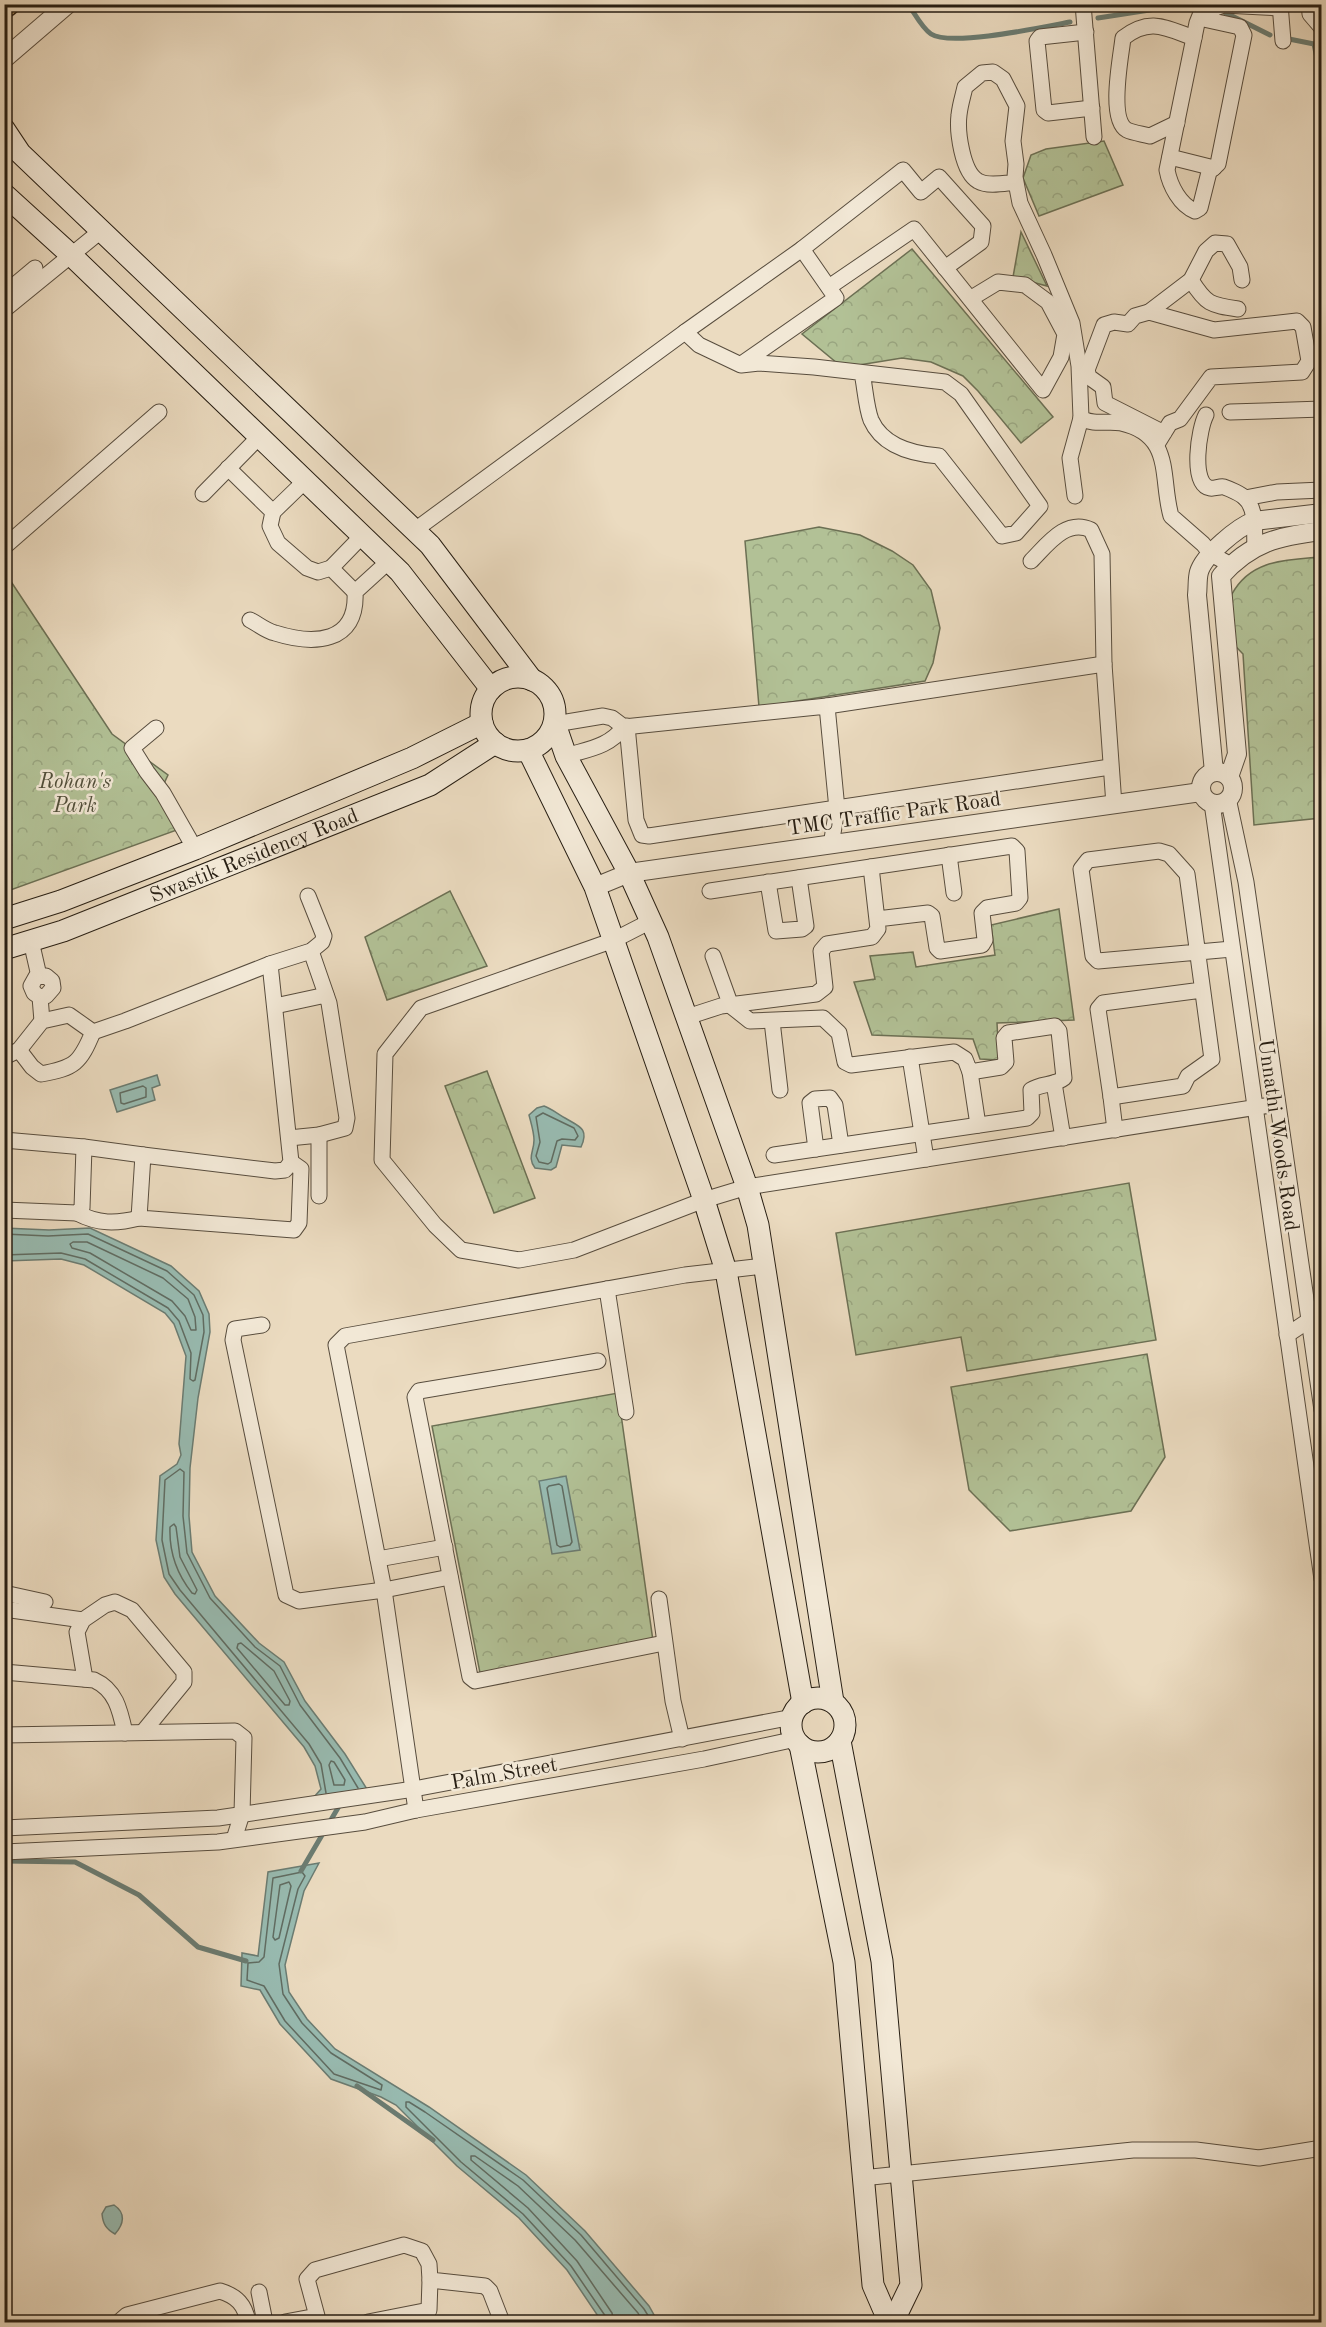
<svg xmlns="http://www.w3.org/2000/svg" width="1326" height="2327" font-family="'Old Standard TT',serif">
  <style>
    .forest { fill: url(#forest-crowns); stroke: #6c7054; stroke-width: 1.5 }
    .water { fill: #98bbb1; stroke: #6b7c72; stroke-width: 1.5 }
    .lines { fill: none; stroke-linecap: round; stroke-linejoin: round }
    .shore { stroke: #606c62; stroke-width: 1.5 }
    .stream { stroke: #6b7c72; stroke-width: 5 }
    .minor-casing { stroke: #584d3e; stroke-width: 17 }
    .tertiary-casing { stroke: #584d3e; stroke-width: 20 }
    .secondary-casing { stroke: #271e13; stroke-width: 23 }
    .primary-casing { stroke: #271e13; stroke-width: 25 }
    .minor { stroke: #f2e8d6; stroke-width: 15 }
    .tertiary { stroke: #f2e8d6; stroke-width: 18 }
    .secondary { stroke: #f2e8d6; stroke-width: 21 }
    .primary { stroke: #e6be80; stroke-width: 22 }
    .labels { text-anchor: middle; stroke-width: 5; stroke-linejoin: round; paint-order: stroke }
    .park-label { font-size: 21px; font-style: italic; fill: #514f3a; stroke: #f2e8d6 }
    .street-label { font-size: 21px; fill: #271e13; stroke: #f2e8d6 }
  </style>
  <defs>
    <pattern id="forest-crowns" width="20" height="18" patternUnits="userSpaceOnUse" patternTransform="scale(1.5)"><rect width="20" height="18" fill="#b2c196"/><path d="M2 6a3 3 0 1 1 6 0M12 15a3 3 0 1 1 6 0" fill="none" stroke="#99a580"/></pattern>
  </defs>
  <rect width="100%" height="100%" fill="#ebdbc0"/>
  <filter id="stains"><feTurbulence type="fractalNoise" baseFrequency=".00333" numOctaves="4"/><feColorMatrix values="0 0 0 0 .2 0 0 0 0 .09 0 0 0 0 .02 0 0 0 .5 -.17"/></filter>
  <radialGradient id="worn" r=".72"><stop offset=".6" stop-color="#630" stop-opacity="0"/><stop offset="1" stop-color="#630" stop-opacity=".3"/></radialGradient>
  <!-- forest -->
  <g class="forest">
    <path d="M 1104,141 L 1123,185 L 1039,216 L 1023,178 L 1031,155 L 1046,149 Z"/>
    <path d="M 1021,232 L 1047,286 L 1013,277 Z"/>
    <path d="M 912,249 L 1053,417 L 1021,443 L 978,391 L 963,376 L 931,362 L 902,358 L 859,365 L 837,363 L 802,334 Z"/>
    <path d="M 819,527 L 860,535 L 892,551 L 913,565 L 931,590 L 940,628 L 933,663 L 925,681 L 759,707 L 745,541 Z"/>
    <path d="M 1321,557 L 1321,818 L 1254,825 L 1243,654 L 1220,630 C 1224,619 1226,605 1232,594 C 1251,559 1287,560 1321,557 Z"/>
    <path d="M 4,571 L 112,734 L 168,775 L 161,790 L 188,826 L 5,892 Z"/>
    <path d="M 450,891 L 487,966 L 387,1000 L 365,937 Z"/>
    <path d="M 1059,909 L 1074,1020 L 997,1023 L 999,1060 L 980,1059 L 973,1039 L 872,1035 L 854,982 L 875,979 L 870,956 L 913,952 L 916,967 L 995,955 L 991,925 Z"/>
    <path d="M 487,1071 L 535,1198 L 494,1213 L 445,1086 Z"/>
    <path d="M 1129,1183 L 1156,1340 L 967,1371 L 961,1337 L 856,1355 L 836,1233 Z"/>
    <path d="M 1147,1354 L 1165,1457 L 1131,1511 L 1010,1531 L 969,1490 L 951,1387 Z"/>
    <path d="M 618,1393 L 653,1641 L 480,1673 L 432,1426 Z"/>
  </g>
  <!-- water -->
  <g class="water">
    <path d="M 157,1075 L 160,1085 L 152,1088 L 155,1100 L 117,1112 L 110,1090 Z"/>
    <path d="M 544,1106 C 552,1109 558,1114 565,1118 C 578,1126 590,1128 581,1147 L 562,1145 L 556,1167 L 551,1170 L 535,1168 C 527,1157 534,1152 534,1140 C 534,1132 531,1123 529,1115 L 537,1108 Z"/>
    <path d="M 4,1228 L 49,1230 L 90,1228 L 171,1266 L 199,1291 L 209,1314 L 210,1332 L 198,1398 L 190,1468 L 189,1516 L 192,1552 L 215,1596 L 259,1643 L 284,1662 L 305,1701 L 345,1754 L 370,1794 L 307,1805 L 321,1789 L 315,1766 L 304,1747 L 175,1594 L 164,1577 L 156,1540 L 160,1476 L 177,1464 L 181,1455 L 179,1444 L 186,1356 L 174,1324 L 165,1313 L 84,1265 L 61,1259 L 5,1261 Z"/>
    <path d="M 566,1476 L 580,1550 L 552,1554 L 539,1481 Z"/>
    <path d="M 319,1863 L 304,1891 L 285,1965 L 289,1992 L 307,2019 L 335,2049 L 429,2107 L 526,2175 L 585,2231 L 649,2306 L 658,2322 L 602,2322 L 567,2270 L 519,2218 L 457,2166 L 396,2105 L 381,2097 L 331,2079 L 280,2024 L 260,1990 L 241,1986 L 242,1953 L 258,1956 L 268,1872 Z"/>
    <path d="M 114,2205 C 126,2213 124,2224 115,2234 C 106,2229 103,2224 102,2214 L 106,2207 Z"/>
  </g>
  <g class="lines">
    <!-- shore -->
    <g class="shore">
      <path d="M 143,1086 L 146,1088 L 146,1097 L 124,1104 L 121,1103 L 120,1093 Z"/>
      <path d="M 543,1113 L 574,1128 L 578,1136 L 575,1140 L 562,1139 L 557,1141 L 551,1162 L 548,1164 L 539,1162 L 536,1156 L 540,1142 L 536,1117 Z"/>
      <path d="M 4,1234 L 48,1236 L 88,1234 L 167,1271 L 194,1295 L 203,1315 L 204,1332 L 195,1380 L 193,1381 L 190,1379 L 191,1353 L 179,1321 L 168,1308 L 85,1259 L 61,1253 L 4,1255"/>
      <path d="M 73,1242 L 87,1242 L 163,1278 L 188,1299 L 195,1317 L 196,1330 L 191,1330 L 185,1316 L 172,1301 L 90,1253 L 72,1248 L 70,1244 Z"/>
      <path d="M 559,1484 L 562,1486 L 572,1542 L 570,1545 L 560,1547 L 557,1545 L 547,1488 L 549,1486 Z"/>
      <path d="M 174,1524 L 176,1527 L 180,1557 L 197,1590 L 195,1594 L 192,1593 C 176,1573 169,1552 170,1527 Z"/>
      <path d="M 238,1644 L 241,1643 L 274,1671 L 290,1701 L 289,1705 L 285,1705 L 237,1648 Z"/>
      <path d="M 331,1761 L 334,1762 L 345,1780 L 344,1785 L 334,1785 L 329,1765 Z"/>
      <path d="M 326,1793 L 321,1764 L 309,1744 L 180,1590 L 169,1574 L 162,1540 L 165,1480 L 180,1469 L 184,1472 L 183,1516 L 187,1553 L 210,1598 L 255,1647 L 280,1666 L 300,1705 L 340,1758 L 358,1788"/>
      <path d="M 302,1872 L 305,1876 L 298,1889 L 279,1964 L 283,1994 L 302,2023 L 331,2053 L 382,2085 L 381,2090 L 334,2074 L 285,2021 L 264,1986 L 247,1980 L 248,1963 L 259,1962 L 264,1957 L 273,1878 Z"/>
      <path d="M 289,1882 L 291,1886 L 279,1938 L 275,1940 L 273,1937 L 280,1885 Z"/>
      <path d="M 607,2322 L 606,2317 L 571,2266 L 523,2214 L 461,2162 L 406,2107 L 406,2102 L 409,2102 L 425,2112 L 523,2180 L 581,2235 L 644,2309 L 652,2322"/>
      <path d="M 614,2322 L 612,2313 L 577,2261 L 528,2208 L 471,2160 L 471,2156 L 475,2156 L 518,2186 L 575,2240 L 638,2313 L 643,2322"/>
    </g>
    <!-- stream -->
    <g class="stream">
      <path d="M 908,4 C 915,14 922,28 931,34 C 951,47 1043,27 1070,22"/>
      <path d="M 1222,11 L 1270,35"/>
      <path d="M 1098,18 L 1156,9 L 1196,9"/>
      <path d="M 1289,39 L 1314,44 L 1322,82"/>
      <path d="M 4,1861 L 75,1862 L 139,1895 L 198,1947 L 246,1961"/>
      <path d="M 301,1871 L 342,1801"/>
      <path d="M 357,2086 L 433,2140"/>
    </g>
    <defs>
      <g id="minor">
        <path d="M 1083,4 L 1094,137"/>
        <path d="M 1280,4 L 1283,41"/>
        <path d="M 1309,4 L 1310,14 L 1322,28"/>
        <path d="M 1199,18 L 1240,27 L 1244,35 L 1218,164 L 1209,172 L 1200,208 L 1195,211 C 1180,205 1170,186 1167,170 L 1197,23 L 1201,13 L 1224,5 L 1281,8"/>
        <path d="M 1086,32 L 1040,37 L 1037,41 L 1044,110 L 1048,113 L 1092,108"/>
        <path d="M 1177,123 L 1150,136 C 1143,134 1133,133 1127,130 C 1108,119 1121,57 1123,38 C 1150,17 1166,28 1194,38"/>
        <path d="M 1170,157 L 1214,168"/>
        <path d="M 1016,182 C 1005,183 988,187 978,181 C 962,172 957,131 959,115 C 960,105 963,96 965,87 L 982,73 L 993,72 L 1003,79 L 1017,106 L 1013,141 L 1016,164 L 1015,177 L 1020,203 L 1044,255 L 1072,323 L 1079,366 L 1081,418 C 1095,426 1107,420 1121,423 C 1174,435 1160,477 1171,516 L 1203,544 L 1211,554 L 1231,565"/>
        <path d="M 802,249 L 903,170 L 921,192 L 939,177 L 983,226 L 981,242 L 945,268"/>
        <path d="M 1191,280 C 1206,304 1210,305 1238,309"/>
        <path d="M 829,287 L 914,229 L 1043,390 L 1061,357 L 1065,334 L 1048,302 L 1025,285 L 998,282 L 970,299"/>
        <path d="M 4,294 L 35,268"/>
        <path d="M 4,310 L 102,230"/>
        <path d="M 1149,312 L 1191,280 L 1206,251 L 1215,243 L 1227,244 L 1240,267 L 1242,280"/>
        <path d="M 685,332 L 802,249 L 836,298 L 743,363"/>
        <path d="M 1230,412 L 1322,409"/>
        <path d="M 1206,415 C 1199,428 1190,484 1210,488 C 1214,489 1220,486 1224,487 C 1230,489 1241,494 1245,498 C 1257,509 1254,532 1255,547"/>
        <path d="M 1157,444 L 1170,423 L 1180,419 L 1211,377 L 1302,372 L 1309,361 L 1303,327 L 1297,321 L 1214,330 L 1149,312 L 1135,316 L 1128,324 L 1114,322 L 1104,325 L 1087,370 L 1089,377 L 1103,387 L 1105,403 L 1164,433"/>
        <path d="M 228,468 L 273,512 L 270,526 L 278,543 L 307,568 L 318,572 L 331,568 L 355,592"/>
        <path d="M 203,494 L 259,437"/>
        <path d="M 1075,496 L 1070,458 L 1081,418"/>
        <path d="M 1245,498 L 1277,492 L 1322,490"/>
        <path d="M 273,512 L 305,481"/>
        <path d="M 415,530 L 685,332 L 699,345 L 741,365 L 759,363 L 814,367 L 945,382 L 961,394 L 1040,506 L 1016,533 L 1002,536 L 939,456 C 913,454 883,447 871,420 C 866,407 865,387 862,373"/>
        <path d="M 4,547 L 159,412"/>
        <path d="M 1031,561 C 1047,545 1066,518 1091,530 L 1102,554 L 1104,664 L 1114,805"/>
        <path d="M 331,568 L 363,535"/>
        <path d="M 250,620 C 258,624 266,631 275,633 C 313,645 358,644 355,592 L 389,561"/>
        <path d="M 827,706 L 1104,664"/>
        <path d="M 555,724 L 603,716 L 612,718 L 624,727 L 827,706 L 837,809 L 831,845"/>
        <path d="M 627,726 L 636,820 L 642,835 L 649,836 L 1110,767"/>
        <path d="M 156,728 L 132,748 L 147,772 L 163,793 L 195,849"/>
        <path d="M 566,756 C 588,749 609,747 624,727"/>
        <path d="M 1228,798 L 1246,882 L 1322,1410"/>
        <path d="M 1212,803 L 1322,1579"/>
        <path d="M 949,855 L 954,893"/>
        <path d="M 768,882 L 776,931 L 802,929 L 806,926 L 799,878"/>
        <path d="M 710,891 L 871,867"/>
        <path d="M 651,921 L 614,940 L 421,1008 L 385,1054 L 382,1160 L 435,1225 L 461,1250 L 519,1260 L 574,1250 L 704,1200 L 747,1187 L 1277,1104"/>
        <path d="M 31,941 L 39,976"/>
        <path d="M 713,956 L 731,1006 L 750,1021 L 823,1018 L 839,1033 L 845,1062 L 851,1065 L 954,1052 L 965,1059 L 970,1072 L 1001,1067 L 1006,1062 L 1004,1038 L 1008,1033 L 1055,1026 L 1059,1031 L 1064,1078 C 1054,1086 1041,1083 1031,1090 L 1032,1113 L 1027,1118 L 774,1155"/>
        <path d="M 270,964 L 291,1162 L 285,1170 L 275,1171 L 143,1155 L 139,1218 L 294,1230 L 299,1223 L 301,1169 L 291,1162"/>
        <path d="M 1202,990 L 1103,1003 L 1098,1009 L 1111,1097 L 1183,1086 L 1188,1076 L 1212,1059 L 1187,874 L 1169,854 L 1159,851 L 1088,860 L 1081,869 L 1093,956 L 1098,961 C 1142,957 1187,953 1232,949"/>
        <path d="M 40,997 L 46,996 L 53,988 L 52,981 L 46,976 L 36,977 L 31,986 L 34,993 L 40,997 L 42,1021"/>
        <path d="M 275,1006 L 326,995"/>
        <path d="M 687,1017 L 721,1006 L 816,994 L 825,987 L 821,951 L 827,944 L 872,937 L 878,929 L 871,867 L 1012,846 L 1017,851 L 1020,898 L 1016,903 L 987,908 L 982,913 L 985,940 L 982,945 L 940,951 L 937,948 L 932,916 L 928,913 L 877,919"/>
        <path d="M 772,1021 L 780,1090"/>
        <path d="M 19,1050 L 32,1067 L 41,1074 C 75,1068 80,1063 93,1032"/>
        <path d="M 4,1057 L 19,1050 L 42,1021 L 69,1015 L 93,1032 L 125,1021 L 270,964 L 311,951 L 322,942 L 324,936 L 308,896"/>
        <path d="M 910,1057 L 926,1159"/>
        <path d="M 970,1072 L 978,1125"/>
        <path d="M 1054,1083 L 1063,1138"/>
        <path d="M 1111,1097 L 1115,1130"/>
        <path d="M 289,1138 L 319,1135 L 345,1128 L 347,1118 L 329,1003 L 311,951"/>
        <path d="M 4,1140 L 84,1147 L 143,1155"/>
        <path d="M 816,1149 L 810,1103 L 815,1099 L 830,1098 L 835,1105 L 841,1145"/>
        <path d="M 319,1196 L 319,1135"/>
        <path d="M 4,1210 L 77,1213 L 82,1208 L 84,1147"/>
        <path d="M 77,1213 C 98,1224 116,1224 139,1218"/>
        <path d="M 607,1289 L 626,1412"/>
        <path d="M 262,1325 L 235,1329 L 233,1340 L 286,1595 L 299,1601 L 384,1590 L 450,1577"/>
        <path d="M 1287,1335 L 1308,1321 L 1322,1317"/>
        <path d="M 598,1361 L 419,1391 L 415,1397 L 470,1677 L 475,1681 L 664,1643"/>
        <path d="M 378,1559 L 445,1547"/>
        <path d="M 4,1593 L 45,1602"/>
        <path d="M 659,1599 L 673,1701 L 682,1739"/>
        <path d="M 4,1609 L 83,1620"/>
        <path d="M 4,1672 L 94,1680 C 116,1690 120,1710 125,1733"/>
        <path d="M 85,1679 L 77,1632 L 83,1620 L 105,1605 L 115,1602 L 132,1610 L 184,1672 L 184,1682 L 143,1732"/>
        <path d="M 4,1735 L 235,1731 L 244,1738 L 242,1814 L 234,1839"/>
        <path d="M 416,1810 L 384,1590 L 336,1345 L 345,1336 L 685,1275 L 764,1266"/>
        <path d="M 4,1828 L 218,1818 L 414,1789 L 793,1717"/>
        <path d="M 4,1852 L 218,1842 L 365,1822 L 416,1810 L 704,1759 L 796,1739"/>
        <path d="M 862,2178 L 1133,2150 L 1196,2150 L 1259,2158 L 1322,2148"/>
        <path d="M 259,2292 L 265,2322"/>
        <path d="M 119,2322 L 127,2315 L 220,2291 C 237,2296 245,2305 248,2322"/>
        <path d="M 285,2322 L 317,2316 L 307,2279 L 315,2270 L 404,2245 L 422,2251 L 429,2264 L 430,2280 L 485,2286 L 490,2291 L 502,2322"/>
        <path d="M 368,2322 L 429,2310 L 430,2280"/>
      </g>
      <g id="tertiary">
        <path d="M 4,59 L 68,4"/>
        <circle cx="1217" cy="788" r="16"/>
        <path d="M 1214,772 L 1197,595 C 1198,588 1197,579 1199,572 C 1204,555 1238,527 1254,521 L 1322,513"/>
        <path d="M 1229,777 L 1237,754 L 1221,576 C 1251,542 1279,536 1322,531"/>
        <path d="M 595,887 L 629,873 L 1201,792"/>
      </g>
      <g id="secondary">
        <path d="M 4,129 L 20,153 L 430,545 L 532,680"/>
        <path d="M 4,194 L 71,255 L 400,572 L 491,689"/>
        <circle cx="518" cy="714" r="37"/>
        <path d="M 555,724 L 566,756 L 629,873 L 658,937 L 747,1187 L 758,1225 L 833,1702"/>
        <path d="M 528,750 L 595,887 L 704,1200 L 726,1271 L 803,1703"/>
        <path d="M 4,919 L 61,901 L 195,849 L 412,758 L 482,723"/>
        <path id="s1" d="M 4,949 L 63,931 L 430,785 L 495,743"/>
        <circle cx="818" cy="1725" r="27"/>
        <path d="M 840,1741 L 882,1961 L 911,2285 L 893,2322"/>
        <path d="M 800,1745 L 844,1962 L 873,2285 L 889,2322"/>
      </g>
      <path id="primary" d="M 4,7 L 8,4"/>
    </defs>
    <!-- minor casing -->
    <use href="#minor" class="minor-casing"/>
    <!-- tertiary casing -->
    <use href="#tertiary" class="tertiary-casing"/>
    <!-- secondary casing -->
    <use href="#secondary" class="secondary-casing"/>
    <!-- primary casing -->
    <use href="#primary" class="primary-casing"/>
    <!-- minor -->
    <use href="#minor" class="minor"/>
    <!-- tertiary -->
    <use href="#tertiary" class="tertiary"/>
    <!-- secondary -->
    <use href="#secondary" class="secondary"/>
    <!-- primary -->
    <use href="#primary" class="primary"/>
  </g>
  <g class="labels">
    <!-- park labels -->
    <g class="park-label">
      <text x="75" y="788">Rohan's<tspan x="75" dy="24">Park</tspan></text>
    </g>
    <!-- street labels -->
    <g class="street-label">
      <text transform="translate(894 813) rotate(-8)" y="7">TMC Traffic Park Road</text>
      <text dy="7" stroke="none"><textPath href="#s1" startOffset="267">Swastik Residency Road</textPath></text>
      <text transform="translate(1279 1135) rotate(82)" y="7">Unnathi Woods Road</text>
      <text transform="translate(504 1773) rotate(-10)" y="7">Palm Street</text>
    </g>
  </g>
  <!-- margin -->
  <rect width="1326" height="2327" fill="none" stroke="#ebdbc0" stroke-width="24"/>
  <rect x="6" y="6" width="1314" height="2315" fill="none" stroke="#271e13" stroke-width="3"/>
  <rect x="12" y="12" width="1302" height="2303" fill="none" stroke="#271e13" stroke-width="1.5"/>
  <rect width="100%" height="100%" filter="url(#stains)"/>
  <rect width="100%" height="100%" fill="url(#worn)"/>
</svg>
